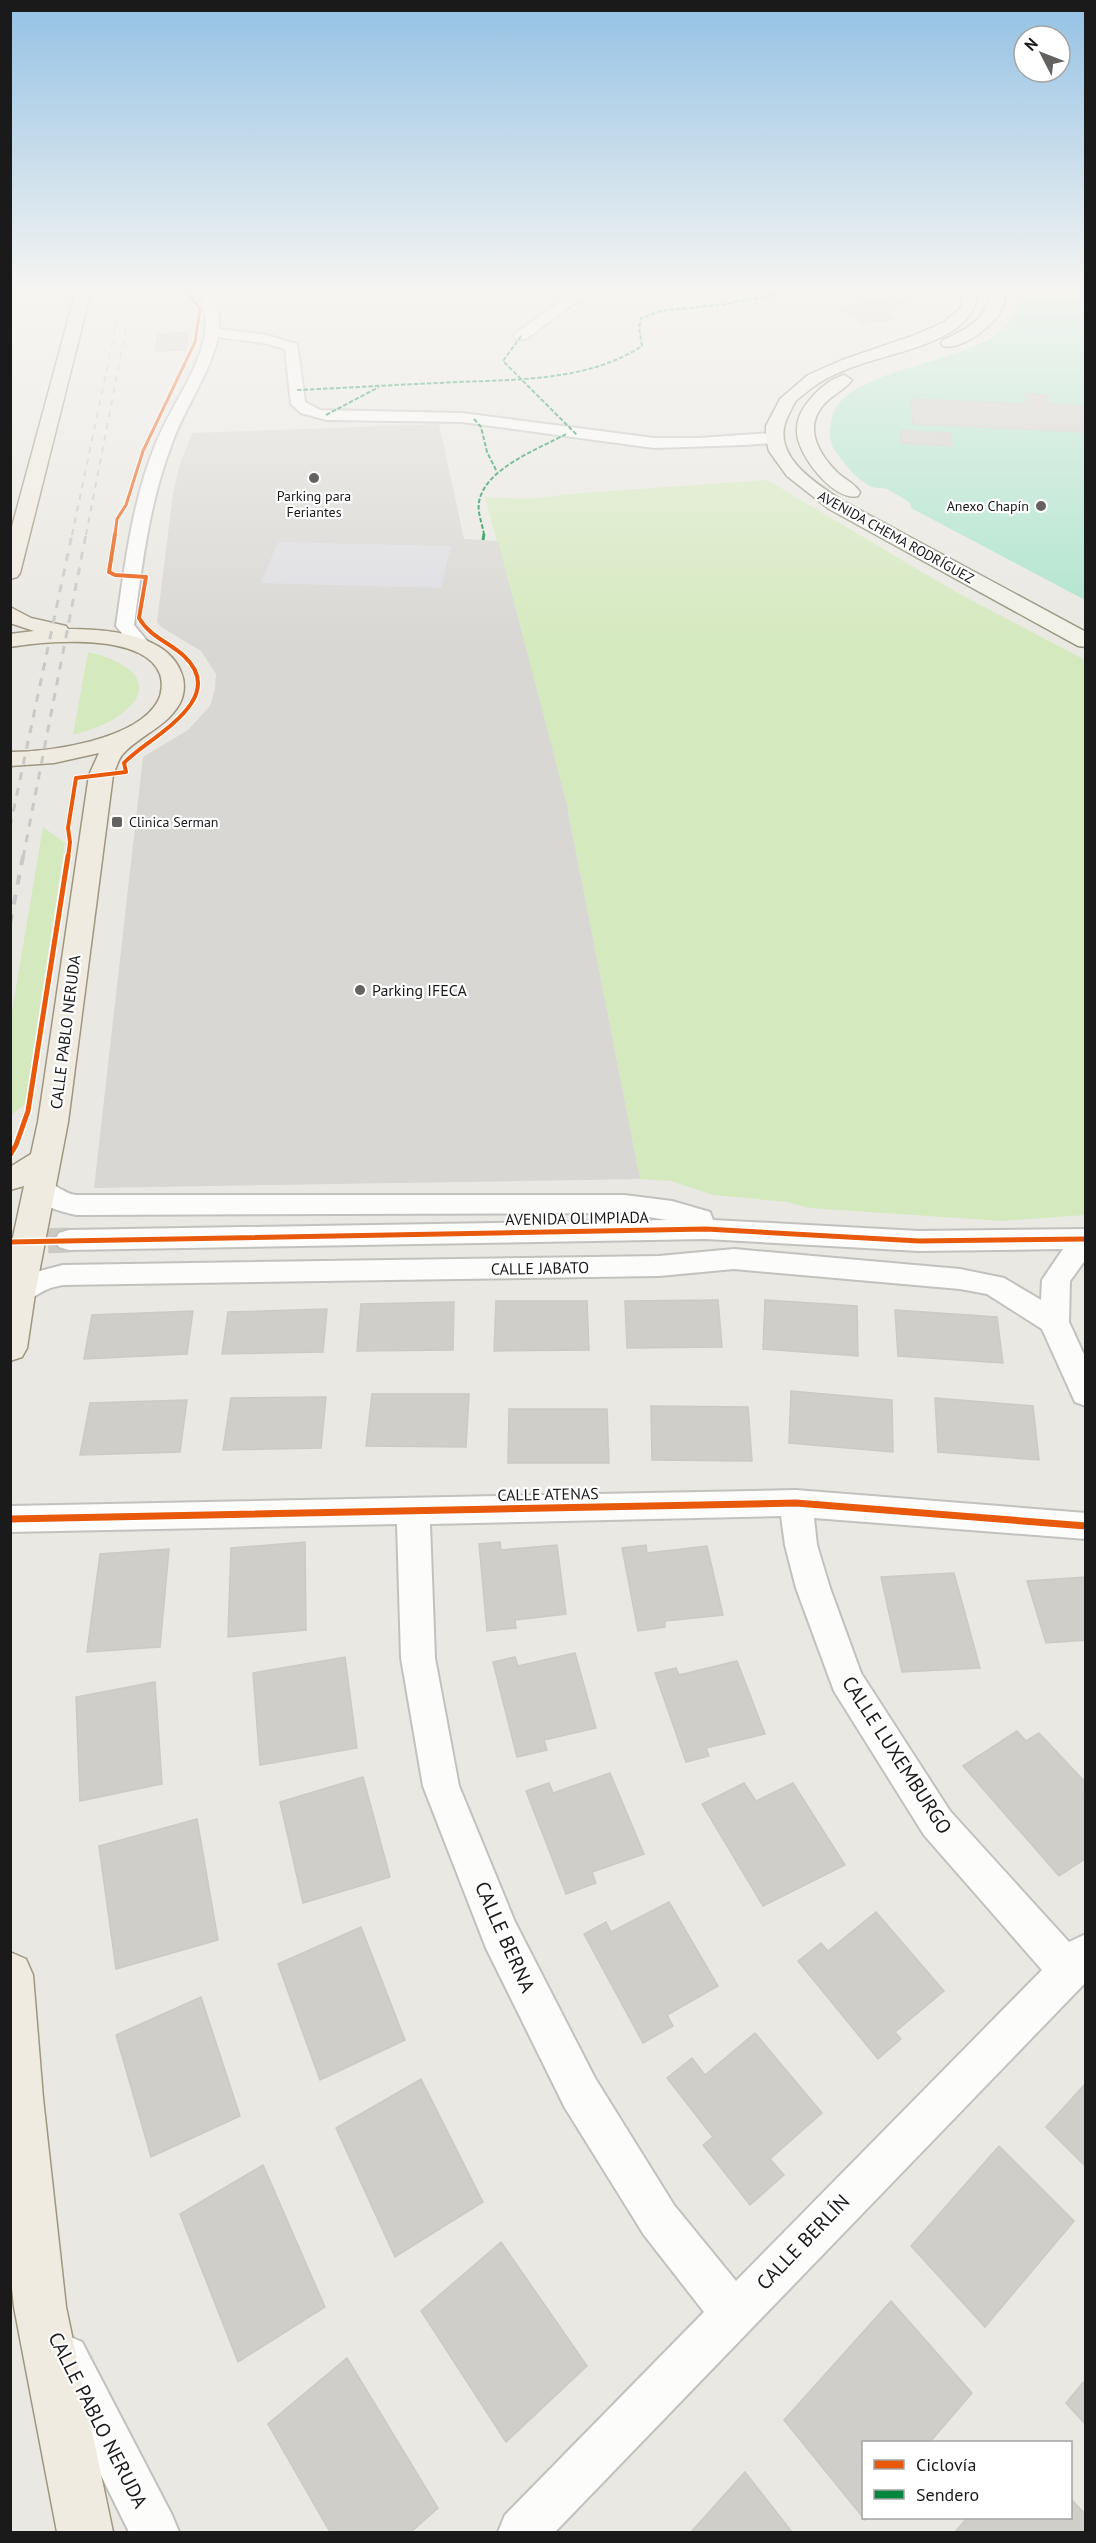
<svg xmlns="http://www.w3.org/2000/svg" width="1096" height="2543" font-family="'PT Sans',sans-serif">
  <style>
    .grass { fill: #d5e9bf }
    .pitch { fill: #ace4cd }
    .parking { fill: #d8d7d4 }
    .plaza { fill: #dedde2 }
    .building { fill: #d0cec9; stroke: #cdc9c4; stroke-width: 1.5 }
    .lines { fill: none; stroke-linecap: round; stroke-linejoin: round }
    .minor-tunnel { stroke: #cbc9c4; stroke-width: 25; stroke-dasharray: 25 13; stroke-linecap: butt }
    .minor-casing { stroke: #c2c1be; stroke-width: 4 }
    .secondary-casing { stroke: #90937b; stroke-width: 3 }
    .primary-casing { stroke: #9f9680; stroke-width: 3 }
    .minor { fill: #fcfcfb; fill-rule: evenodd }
    .secondary { fill: #f2f1e8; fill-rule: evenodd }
    .primary { fill: #f0ebe1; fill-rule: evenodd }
    .rail-far2 { stroke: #c9c9c8; stroke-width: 2; stroke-dasharray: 6 6; stroke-linecap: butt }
    .rail-far1 { stroke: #c9c9c8; stroke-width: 3; stroke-dasharray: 8 8; stroke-linecap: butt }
    .rail { stroke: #c9c9c8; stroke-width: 4; stroke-dasharray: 10 10; stroke-linecap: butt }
    .quiet-far1 { stroke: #00873e; stroke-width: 2; stroke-dasharray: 4.5 2; stroke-linecap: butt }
    .quiet { stroke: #00873e; stroke-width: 3; stroke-dasharray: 6 3; stroke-linecap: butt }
    .cycleway-far3-casing { stroke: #fff; stroke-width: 5 }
    .cycleway-far2-casing { stroke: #fff; stroke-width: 6 }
    .cycleway-far1-casing { stroke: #fff; stroke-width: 8 }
    .cycleway-casing { stroke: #fff; stroke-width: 10 }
    .cycleway-far3 { stroke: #e8590c; stroke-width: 3 }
    .cycleway-far2 { stroke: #e8590c; stroke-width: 4 }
    .cycleway-far1 { stroke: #e8590c; stroke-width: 5 }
    .cycleway { stroke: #e8590c; stroke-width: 7 }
    .poi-dot { fill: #636260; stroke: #fff; stroke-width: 2 }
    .labels { text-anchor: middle; stroke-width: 4.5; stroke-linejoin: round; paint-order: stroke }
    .far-poi-label { font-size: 14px; fill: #1a1a1a; stroke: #fff }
    .far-street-label { font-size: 14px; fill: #1a1a1a; stroke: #fff }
    .poi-label { font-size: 16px; fill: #1a1a1a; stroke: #fff; text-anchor: start }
    .street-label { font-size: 16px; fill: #1a1a1a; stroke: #fff }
    .near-street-label { font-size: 20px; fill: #1a1a1a; stroke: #fff }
  </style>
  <rect width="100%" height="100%" fill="#eae8e2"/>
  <!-- grass -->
  <g class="grass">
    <path d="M 767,480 L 956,592 L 1085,660 L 1085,1215 L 1002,1221 L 809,1208 L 787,1202 L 713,1195 L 671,1181 L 640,1179 L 566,801 L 485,497 L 529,499 L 581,493 Z"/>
    <path d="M 88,652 C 121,659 165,682 121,714 C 107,725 90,730 73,735 Z"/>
    <path d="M 43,827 L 65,843 L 25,1104 L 11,1115 L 11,1017 Z"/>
  </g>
  <!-- pitch -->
  <path class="pitch" d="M 1016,287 L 1085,287 L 1085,600 L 911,508 L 910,503 C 903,498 895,493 887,489 C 882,487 877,489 873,487 C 858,482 843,462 834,449 C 829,441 829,431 831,422 C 840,353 1036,371 1016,287 Z"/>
  <!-- parking -->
  <path class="parking" d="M 439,424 L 464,539 L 498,541 L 566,801 L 640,1179 L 94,1188 L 143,757 L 188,730 L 210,706 L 215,689 L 216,674 L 201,651 L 161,627 L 157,622 L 173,493 L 180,464 L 192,433 Z"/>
  <!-- plaza -->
  <path class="plaza" d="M 278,542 L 451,546 L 441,588 L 261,583 Z"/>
  <!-- building -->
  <g class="building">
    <path d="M 894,297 L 910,305 L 890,308 L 896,311 L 886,313 L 896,318 L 877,322 L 864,323 L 836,308 Z"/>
    <path d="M 188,333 L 186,350 L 155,351 L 158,334 Z"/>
    <path d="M 1025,394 L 1047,395 L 1049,404 L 1086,406 L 1086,432 L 913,424 L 911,399 L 1027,404 Z"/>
    <path d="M 901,431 L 951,433 L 952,446 L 901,443 Z"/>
    <path d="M 718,1300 L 722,1347 L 627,1348 L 625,1301 Z"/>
    <path d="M 765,1300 L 857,1306 L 858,1356 L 763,1349 Z"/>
    <path d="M 496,1301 L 587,1301 L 589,1350 L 494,1351 Z"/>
    <path d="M 454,1302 L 453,1350 L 357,1351 L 361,1304 Z"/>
    <path d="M 327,1309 L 323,1352 L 222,1354 L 228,1312 Z"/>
    <path d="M 895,1310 L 997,1317 L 1003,1363 L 898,1356 Z"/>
    <path d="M 193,1311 L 187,1354 L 84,1359 L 92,1315 Z"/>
    <path d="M 791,1391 L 892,1400 L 893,1452 L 789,1443 Z"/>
    <path d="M 372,1394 L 469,1394 L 466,1447 L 366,1446 Z"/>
    <path d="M 326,1397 L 321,1448 L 223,1450 L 231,1398 Z"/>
    <path d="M 935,1398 L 1033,1406 L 1039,1460 L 938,1452 Z"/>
    <path d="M 187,1400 L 180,1452 L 80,1455 L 90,1403 Z"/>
    <path d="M 651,1406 L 748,1407 L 752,1461 L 652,1460 Z"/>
    <path d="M 509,1409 L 607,1409 L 609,1463 L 508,1463 Z"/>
    <path d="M 305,1542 L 306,1630 L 228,1637 L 231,1548 Z"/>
    <path d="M 500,1542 L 501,1550 L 557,1545 L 566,1614 L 515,1620 L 516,1628 L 487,1631 L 479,1544 Z"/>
    <path d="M 646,1545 L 647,1553 L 707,1546 L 723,1615 L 665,1621 L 665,1627 L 638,1631 L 622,1548 Z"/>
    <path d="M 169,1549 L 160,1647 L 87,1652 L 100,1554 Z"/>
    <path d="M 954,1573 L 980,1668 L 902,1672 L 881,1577 Z"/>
    <path d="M 1086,1577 L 1086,1640 L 1046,1643 L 1027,1581 Z"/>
    <path d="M 575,1653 L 596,1728 L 544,1740 L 547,1750 L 517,1757 L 493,1662 L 515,1657 L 518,1666 Z"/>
    <path d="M 345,1657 L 357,1748 L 260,1765 L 253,1673 Z"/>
    <path d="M 737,1661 L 765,1734 L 706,1748 L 709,1756 L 686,1762 L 655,1673 L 676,1668 L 679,1675 Z"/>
    <path d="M 155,1682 L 162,1784 L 80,1801 L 76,1697 Z"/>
    <path d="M 1017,1731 L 1026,1741 L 1039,1733 L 1086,1783 L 1086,1795 L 1083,1797 L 1086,1800 L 1086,1858 L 1059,1876 L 963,1766 Z"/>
    <path d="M 610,1773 L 644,1854 L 592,1872 L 596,1883 L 566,1894 L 526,1791 L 549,1783 L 553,1793 Z"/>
    <path d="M 363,1777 L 390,1877 L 303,1903 L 280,1802 Z"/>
    <path d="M 744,1783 L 756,1801 L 793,1783 L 845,1865 L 763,1906 L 702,1804 Z"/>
    <path d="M 197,1819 L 218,1940 L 116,1969 L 99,1846 Z"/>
    <path d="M 669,1902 L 718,1986 L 667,2015 L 673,2026 L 643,2043 L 584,1934 L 606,1922 L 611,1932 Z"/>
    <path d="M 876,1912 L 944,1991 L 895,2032 L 901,2039 L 878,2059 L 798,1961 L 821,1943 L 828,1951 Z"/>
    <path d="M 361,1927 L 405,2040 L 320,2080 L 278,1964 Z"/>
    <path d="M 201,1997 L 240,2116 L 151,2157 L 116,2035 Z"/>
    <path d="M 755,2033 L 822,2113 L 770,2159 L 784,2175 L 750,2205 L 703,2145 L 713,2137 L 667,2078 L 692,2058 L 705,2075 Z"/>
    <path d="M 421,2079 L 483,2202 L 395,2257 L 336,2128 Z"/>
    <path d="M 1086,2083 L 1086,2167 L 1046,2127 Z"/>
    <path d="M 999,2146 L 1074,2221 L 985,2327 L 911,2246 Z"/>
    <path d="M 263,2165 L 325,2307 L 238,2362 L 180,2214 Z"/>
    <path d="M 501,2242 L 587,2366 L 506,2442 L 421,2311 Z"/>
    <path d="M 891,2301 L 972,2393 L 930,2442 L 864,2442 L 864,2518 L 867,2518 L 865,2520 L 784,2420 Z"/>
    <path d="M 347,2358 L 438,2508 L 411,2532 L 330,2532 L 268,2424 Z"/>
    <path d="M 1086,2379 L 1086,2425 L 1066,2403 Z"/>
    <path d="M 745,2472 L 792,2532 L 691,2532 Z"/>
    <path d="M 1070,2498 L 1086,2515 L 1086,2532 L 955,2532 L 967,2518 L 1070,2518 Z"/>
  </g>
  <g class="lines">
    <!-- minor-tunnel -->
    <path class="minor-tunnel" d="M 10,1242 L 69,1240"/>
    <defs>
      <g id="minor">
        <path d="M 194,287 L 207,287 C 216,300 220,313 219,329 L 266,335 L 297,344 L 305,402 L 320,410 L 462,413 L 654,438 L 699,438 L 773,433 L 781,438 L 773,443 L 744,445 L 654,448 L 462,422 L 327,420 L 301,413 L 291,404 L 285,349 L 264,343 L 218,337 C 209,376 184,408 171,446 C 149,504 142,565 134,625 L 153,648 L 151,652 L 137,652 L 116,626 C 125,564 132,501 156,443 C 171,406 197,374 205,335 C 208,317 204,302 194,287 Z"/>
        <path d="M 581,287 L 596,287 L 526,339 L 516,339 L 514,336 L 516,333 Z"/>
        <path d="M 41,1179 C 55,1183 62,1193 76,1195 L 624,1195 L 672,1201 L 710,1212 L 713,1220 L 919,1231 L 1086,1229 L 1086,1259 L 1070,1281 L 1069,1322 L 1086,1359 L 1086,1406 L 1075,1402 L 1042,1329 L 987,1294 L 960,1289 L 734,1269 L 659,1276 L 63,1285 C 58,1286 52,1287 48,1289 C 34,1294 27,1307 10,1302 L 10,1285 L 28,1274 L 63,1265 L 659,1256 L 734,1249 L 960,1269 L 1004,1278 L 1041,1300 L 1042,1280 L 1063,1249 L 919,1251 L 706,1239 L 69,1250 L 59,1247 L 55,1240 L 59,1233 L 69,1230 L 667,1220 L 624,1213 L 76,1215 C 56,1210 39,1207 27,1188 L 31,1181 Z"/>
        <path d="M 796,1490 L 1086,1513 L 1086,1539 L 814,1518 L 817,1545 L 830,1588 L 861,1673 L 950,1811 L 1069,1942 L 1086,1934 L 1086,1982 L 555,2532 L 498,2532 L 505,2515 L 704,2312 L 644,2235 L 565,2108 L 486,1948 L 423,1786 L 401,1658 L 397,1524 L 10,1532 L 10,1506 ZM 781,1516 L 785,1545 L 796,1588 L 834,1691 L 924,1835 L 1042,1970 L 736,2281 L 674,2205 L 595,2078 L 515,1922 L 459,1786 L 435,1658 L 430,1524 Z"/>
        <path d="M 66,2335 L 82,2342 L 172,2515 L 179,2532 L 129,2532 L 43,2358 L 50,2342 Z"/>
      </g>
      <g id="secondary">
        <path d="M 963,287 L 978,287 C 976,308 973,316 955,329 C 914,357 851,357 809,390 C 805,394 798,398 795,402 C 792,407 790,413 787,418 C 770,456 817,484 843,501 L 1086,632 L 1086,647 L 1078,646 L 829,509 L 787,476 L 769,451 L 766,439 L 766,426 L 780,399 L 808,375 L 842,360 L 915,335 L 944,322 L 961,308 Z"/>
        <path d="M 989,287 L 1004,287 C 1005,294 1006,300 1003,306 C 997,324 962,351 943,346 L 941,343 L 943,340 C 967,329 993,316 989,287 Z"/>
        <path d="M 844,375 L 852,380 C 844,391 829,396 821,408 C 804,431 821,457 839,474 C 846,480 855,484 860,492 L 858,496 C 834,502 798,455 797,433 C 796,418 803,407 813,396 C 821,387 833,378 844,375 Z"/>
      </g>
      <g id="primary">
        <path d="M 77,287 L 92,287 L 20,573 L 17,577 L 10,579 L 10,534 Z"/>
        <path d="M 10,607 L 31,618 L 66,626 L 68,629 C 104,629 166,633 181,672 C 185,681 185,693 180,703 C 167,727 140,735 123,754 C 118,759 116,769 113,775 L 68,1122 L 35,1294 L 27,1348 L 22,1357 L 10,1361 L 10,1251 L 24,1186 L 10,1190 L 10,1167 L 31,1154 L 38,1122 L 89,775 L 99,753 L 54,763 L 10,766 L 10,752 C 50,752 137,740 158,701 C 162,694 163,682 160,674 C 144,632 46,641 10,647 L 10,634 L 34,631 L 10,623 Z"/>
        <path d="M 10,1952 L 26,1959 L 33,1975 L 43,2098 L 66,2307 L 113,2532 L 57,2532 L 14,2307 L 10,2269 Z"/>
      </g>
    </defs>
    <!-- minor casing -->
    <use href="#minor" class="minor-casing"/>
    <!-- secondary casing -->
    <use href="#secondary" class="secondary-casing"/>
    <!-- primary casing -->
    <use href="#primary" class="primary-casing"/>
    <!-- minor -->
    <use href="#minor" class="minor"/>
    <!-- secondary -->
    <use href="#secondary" class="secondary"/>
    <!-- primary -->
    <use href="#primary" class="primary"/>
    <!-- rail-far2 -->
    <g class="rail-far2">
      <path d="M 72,535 L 124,287"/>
      <path d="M 86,535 L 134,287"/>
    </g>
    <!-- rail-far1 -->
    <g class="rail-far1">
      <path d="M 10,827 L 72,534"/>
      <path d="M 23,858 L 86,534"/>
    </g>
    <!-- rail -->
    <path class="rail" d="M 10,924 L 23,856"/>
    <!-- quiet-far1 -->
    <g class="quiet-far1">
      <path d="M 521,336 L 503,361 L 577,435"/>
      <path d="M 297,390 C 344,388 391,385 438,383 C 505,379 584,384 642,346 L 639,328 L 641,318 L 661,311 L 725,304 L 818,287"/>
      <path d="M 326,415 L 379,387"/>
      <path d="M 474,419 L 481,427 L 487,452 L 497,472"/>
      <path d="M 484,535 C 483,525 477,513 479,502 C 485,468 539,449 566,434"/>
    </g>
    <!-- quiet -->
    <path class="quiet" d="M 483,540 L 484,534"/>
    <defs>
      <path id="cycleway-far3" d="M 115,535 L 117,519 L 126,505 L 143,451 L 195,342 L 200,309 L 183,287"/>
      <path id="cycleway-far2" d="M 68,858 L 70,842 L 68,828 L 76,778 L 126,772 L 124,763 C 147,738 231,700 184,656 C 169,642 150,637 139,618 L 146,577 L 115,575 L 109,572 L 115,534"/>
      <g id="cycleway-far1">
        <path d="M 10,1155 L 16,1145 L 28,1111 L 68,856"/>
        <path d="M 10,1242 L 706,1229 L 919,1241 L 1086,1239"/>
      </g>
      <path id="cycleway" d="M 10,1519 L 796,1503 L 1086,1526"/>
    </defs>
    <!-- cycleway-far3 casing -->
    <use href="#cycleway-far3" class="cycleway-far3-casing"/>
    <!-- cycleway-far2 casing -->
    <use href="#cycleway-far2" class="cycleway-far2-casing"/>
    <!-- cycleway-far1 casing -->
    <use href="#cycleway-far1" class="cycleway-far1-casing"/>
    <!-- cycleway casing -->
    <use href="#cycleway" class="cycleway-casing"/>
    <!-- cycleway-far3 -->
    <use href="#cycleway-far3" class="cycleway-far3"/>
    <!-- cycleway-far2 -->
    <use href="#cycleway-far2" class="cycleway-far2"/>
    <!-- cycleway-far1 -->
    <use href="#cycleway-far1" class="cycleway-far1"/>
    <!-- cycleway -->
    <use href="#cycleway" class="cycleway"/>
  </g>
  <!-- sky -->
  <linearGradient id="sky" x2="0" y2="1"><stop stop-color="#93c1e4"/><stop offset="0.45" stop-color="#f6f5f2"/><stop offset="1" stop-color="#f6f5f2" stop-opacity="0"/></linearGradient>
  <rect width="1096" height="643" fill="url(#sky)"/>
  <!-- markers -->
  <g class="poi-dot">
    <circle cx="314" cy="478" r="6"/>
    <circle cx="1041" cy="506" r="6"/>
    <rect x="111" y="816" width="12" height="12" rx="3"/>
    <circle cx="360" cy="990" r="6"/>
  </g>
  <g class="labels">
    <!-- far-poi labels -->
    <g class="far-poi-label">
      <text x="314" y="501">Parking para<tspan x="314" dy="16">Feriantes</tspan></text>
      <text x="1029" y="511" text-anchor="end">Anexo Chapín</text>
      <text x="129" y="827" text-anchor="start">Clinica Serman</text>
    </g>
    <!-- far-street labels -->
    <g class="far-street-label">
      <text transform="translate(896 537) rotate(29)" y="5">AVENIDA CHEMA RODRÍGUEZ</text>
    </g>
    <!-- poi labels -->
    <g class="poi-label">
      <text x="372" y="996">Parking IFECA</text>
    </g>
    <!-- street labels -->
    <g class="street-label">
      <text transform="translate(65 1032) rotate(-83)" y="6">CALLE PABLO NERUDA</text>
      <text transform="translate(577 1218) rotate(-1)" y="6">AVENIDA OLIMPIADA</text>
      <text transform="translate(540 1268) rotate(-1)" y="6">CALLE JABATO</text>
      <text transform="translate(548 1494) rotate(-1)" y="6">CALLE ATENAS</text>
    </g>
    <!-- near-street labels -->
    <g class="near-street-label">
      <text transform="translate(897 1755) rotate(57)" y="7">CALLE LUXEMBURGO</text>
      <text transform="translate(505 1937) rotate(66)" y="7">CALLE BERNA</text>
      <text transform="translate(803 2242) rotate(-46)" y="7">CALLE BERLÍN</text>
      <text transform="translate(98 2420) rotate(63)" y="7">CALLE PABLO NERUDA</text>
    </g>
  </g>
  <!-- border -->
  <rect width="1096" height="2543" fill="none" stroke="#1a1a1a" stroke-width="24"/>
  <!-- legend -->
  <rect x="862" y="2441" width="210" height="78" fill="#ffffff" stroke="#a3a3a3" stroke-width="1.5"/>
  <rect x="874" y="2460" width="30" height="9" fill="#e8590c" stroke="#a3a3a3" stroke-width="1.5"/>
  <text x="916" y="2471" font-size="18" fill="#1a1a1a">Ciclovía</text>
  <rect x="874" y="2490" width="30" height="9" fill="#00873e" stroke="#a3a3a3" stroke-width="1.5"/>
  <text x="916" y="2501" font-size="18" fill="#1a1a1a">Sendero</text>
  <!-- north arrow -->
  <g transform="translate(1042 54) rotate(312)"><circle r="28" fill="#ffffff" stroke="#a3a3a3" stroke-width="1.5"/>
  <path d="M0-4.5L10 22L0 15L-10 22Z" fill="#636260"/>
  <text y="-9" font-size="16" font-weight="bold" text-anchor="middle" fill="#1a1a1a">N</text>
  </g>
</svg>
